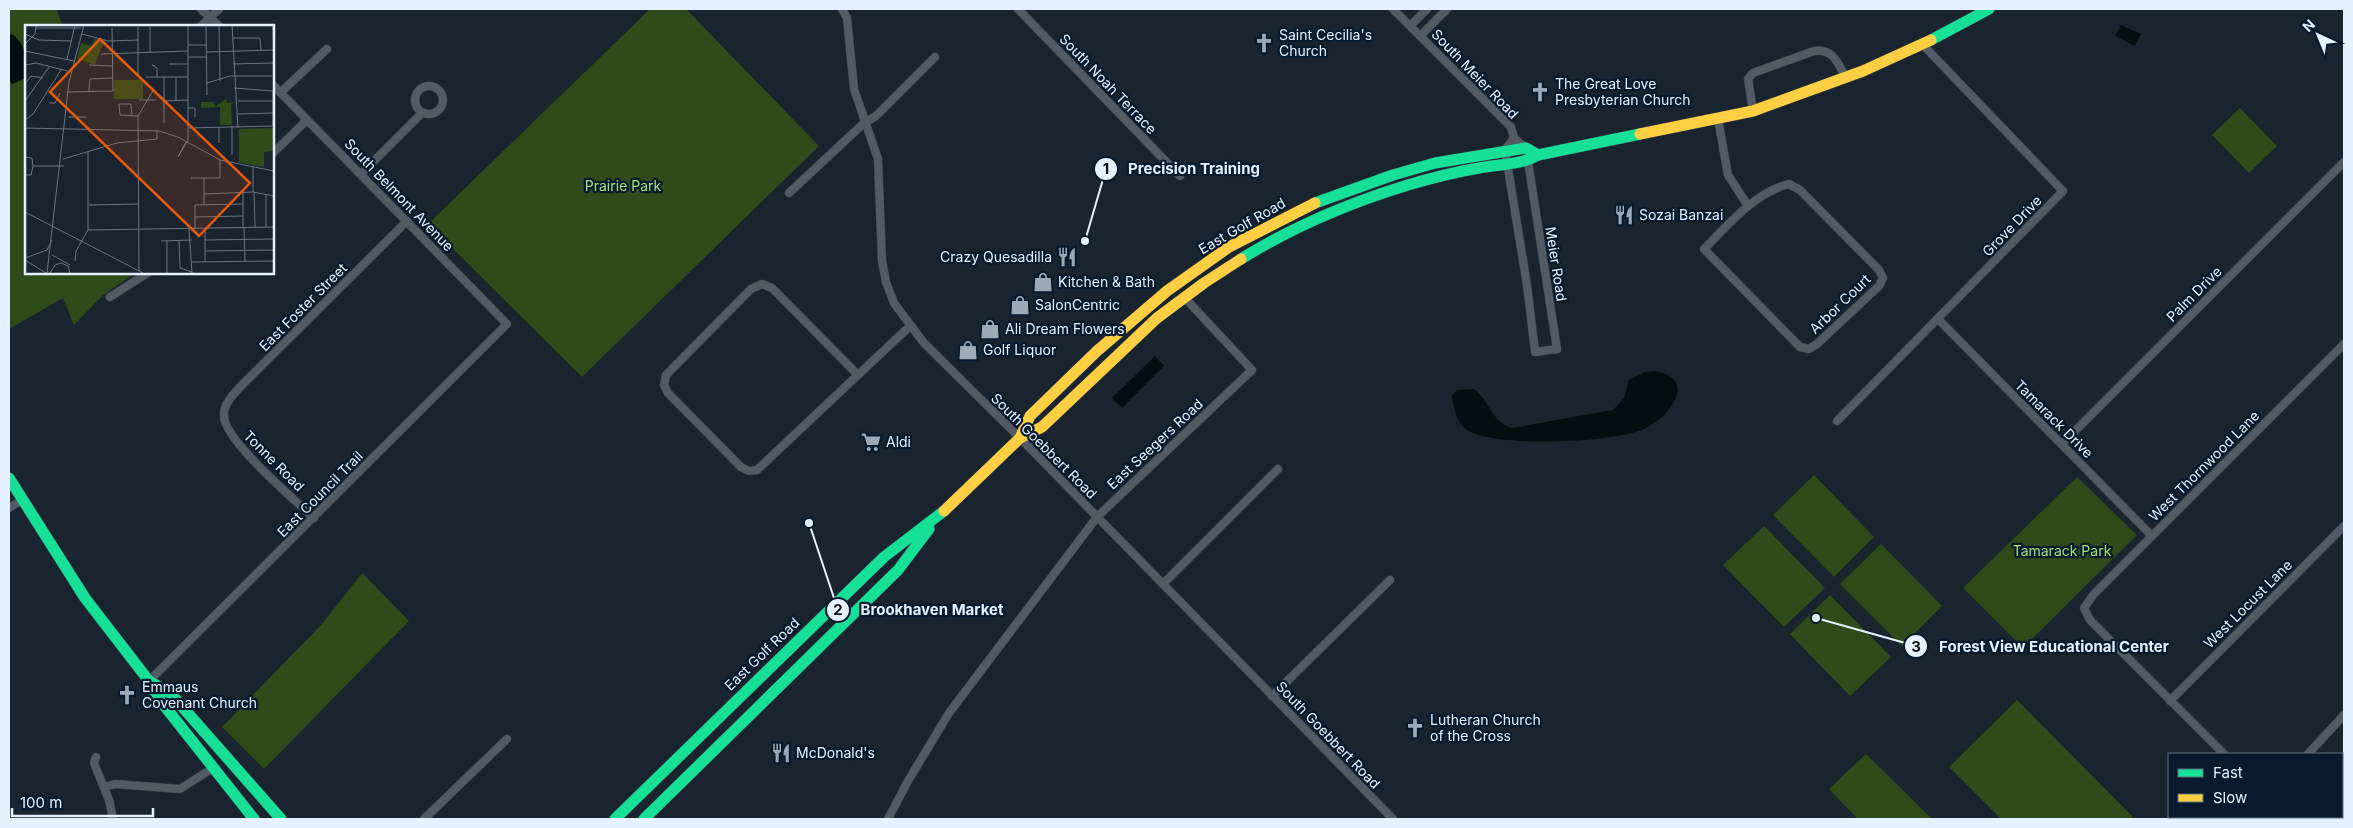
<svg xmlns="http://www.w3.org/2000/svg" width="2353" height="828" font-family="Inter,sans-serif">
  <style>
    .green { fill: #2f4b19 }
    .water { fill: #020e0f }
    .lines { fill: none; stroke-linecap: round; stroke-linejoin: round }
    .street-casing { stroke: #373f48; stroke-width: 9 }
    .fast-casing { stroke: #373f48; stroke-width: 12 }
    .slow-casing { stroke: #373f48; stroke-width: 12 }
    .street { stroke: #525a63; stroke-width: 8 }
    .fast { stroke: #16e098; stroke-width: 11 }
    .slow { stroke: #ffcf43; stroke-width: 11 }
    .labels { text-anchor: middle; stroke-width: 4.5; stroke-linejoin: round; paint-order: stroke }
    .poi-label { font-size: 14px; fill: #e5f1fe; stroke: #081a2d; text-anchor: start }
    .street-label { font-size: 14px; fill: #e5f1fe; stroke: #081a2d }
    .park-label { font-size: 14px; fill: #a5e076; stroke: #081a2d }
    .inset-road { fill: none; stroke: #6b7682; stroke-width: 1 }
    .view { fill: #e8590c; fill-opacity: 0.15; stroke: #e8590c; stroke-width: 2.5 }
    .inset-edge { fill: none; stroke: #e5f1fe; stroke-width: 2.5 }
    .leader { fill: none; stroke: #e5f1fe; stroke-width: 2 }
    .callout-dot { fill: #e5f1fe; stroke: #081a2d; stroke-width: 2 }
    .mark-label { font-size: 15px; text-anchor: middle; font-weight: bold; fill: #111 }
    .callout-label { font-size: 15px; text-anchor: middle; font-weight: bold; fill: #e5f1fe; stroke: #081a2d; stroke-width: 4.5; stroke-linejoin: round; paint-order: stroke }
  </style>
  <rect width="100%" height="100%" fill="#1a242f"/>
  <!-- green -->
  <g class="green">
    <path d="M 11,9 L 56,9 L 63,26 L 26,26 L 26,272 L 135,273 L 102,296 L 74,325 L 63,298 L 9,329 L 9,10 Z"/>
    <path d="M 650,9 L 686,9 L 819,146 L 582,377 L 428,224 Z"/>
    <path d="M 2240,108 L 2277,146 L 2249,173 L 2212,135 Z"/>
    <path d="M 1814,475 L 1874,537 L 1834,577 L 1773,515 Z"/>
    <path d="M 2077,477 L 2137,535 L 2023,648 L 1963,588 Z"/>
    <path d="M 1764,526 L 1825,588 L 1784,627 L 1723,565 Z"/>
    <path d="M 1881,544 L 1942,606 L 1902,646 L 1840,584 Z"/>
    <path d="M 362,573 L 409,621 L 264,769 L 222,727 L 322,624 Z"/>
    <path d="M 1830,595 L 1891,657 L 1850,696 L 1790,634 Z"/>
    <path d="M 2017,700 L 2133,817 L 2130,819 L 2001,819 L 1949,767 Z"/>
    <path d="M 1866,754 L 1931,818 L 1858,819 L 1829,789 Z"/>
  </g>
  <!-- water -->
  <g class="water">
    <path d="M 2121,25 L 2141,34 L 2135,46 L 2115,36 Z"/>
    <path d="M 12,34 C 28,46 26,60 26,78 L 12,84 L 9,80 L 9,35 Z"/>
    <path d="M 1155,356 L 1164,366 L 1122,408 L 1112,398 Z"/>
    <path d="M 1654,371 C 1700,378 1669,418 1644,429 C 1612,443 1496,448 1467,430 C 1456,422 1454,409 1452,396 L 1457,390 L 1474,389 C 1490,401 1491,422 1512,428 L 1613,410 L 1624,398 L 1629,380 L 1645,372 Z"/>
  </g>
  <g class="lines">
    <defs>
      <g id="street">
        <path d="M 201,9 L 219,26"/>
        <path d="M 842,9 L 847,18 L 854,89 L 878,159 L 882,261 L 886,282 L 894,303 L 924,343 L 1020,438 L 1393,819"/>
        <path d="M 1018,9 L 1180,176"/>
        <path d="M 1393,9 L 1511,127 L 1514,138 L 1526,148 L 1557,349 L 1535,352 L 1527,285 L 1505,150 L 1514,138"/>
        <path d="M 201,26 L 219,9"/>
        <path d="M 1410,26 L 1427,9"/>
        <path d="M 1420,36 L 1447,9"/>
        <circle cx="429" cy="100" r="14"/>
        <path d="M 281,92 L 327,49"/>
        <path d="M 1753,111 L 1748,79 L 1753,73 L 1814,51 C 1833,48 1838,63 1846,78"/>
        <path d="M 1718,119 L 1728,175 L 1748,206"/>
        <path d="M 272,154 L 307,120"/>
        <path d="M 361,174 L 422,113"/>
        <path d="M 1789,184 L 1800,190 L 1879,270 L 1883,278 L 1879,286 L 1817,344 L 1809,349 L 1800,347 L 1704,249 C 1729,224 1754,193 1789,184 Z"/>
        <path d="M 789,193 L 864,123 L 876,116 L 935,57"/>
        <path d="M 110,297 L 149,272"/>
        <path d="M 1939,320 L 2152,536"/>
        <path d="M 857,374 L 772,288 L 762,284 L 751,289 L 666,375 L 664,385 L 668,393 L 741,467 L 749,471 L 757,470 L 910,326"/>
        <path d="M 1837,421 L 2063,191 L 1923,45"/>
        <path d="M 2062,444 L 2344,162"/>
        <path d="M 9,508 L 22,500"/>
        <path d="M 314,518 C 295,500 224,440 224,416 C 223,403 235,393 243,384 L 407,221"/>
        <path d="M 1163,584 L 1278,469"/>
        <path d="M 149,681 L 507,324 L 272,84"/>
        <path d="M 1272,696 L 1390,580"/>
        <path d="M 2170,701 L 2344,526"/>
        <path d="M 2224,754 L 2090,620 L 2084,608 L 2094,594 L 2344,344"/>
        <path d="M 2308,754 L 2344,715"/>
        <path d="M 96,757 L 94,763 L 109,800 L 113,819"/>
        <path d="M 105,787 L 115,784 L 180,789 L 213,768"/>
        <path d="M 424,819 L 507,739"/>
        <path d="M 888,819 L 908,781 L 949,713 L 1097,517 L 1252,370 L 1184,297"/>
        <path d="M 2244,819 L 2247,817"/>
      </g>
      <g id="fast">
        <path d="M 1931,40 L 1989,9"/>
        <path d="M 1315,203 L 1393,175 L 1435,163 L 1526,148 L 1538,155"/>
        <path d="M 1241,259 C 1291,228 1352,202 1408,185 C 1431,178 1456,172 1479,168 C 1499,164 1521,165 1538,155 L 1640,134"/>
        <path d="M 9,478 L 85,598 L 149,681 L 159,699 L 254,819"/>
        <path d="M 151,682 L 171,694 L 281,819"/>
        <path d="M 615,819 L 884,557 L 944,511"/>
        <path d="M 644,819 L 898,570 L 929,529"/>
      </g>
      <g id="slow">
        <path d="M 1640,134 L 1753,111 L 1863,71 L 1931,40"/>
        <path d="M 1020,438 L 1030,416 L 1097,351 L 1167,291 L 1229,247 L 1315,203"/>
        <path d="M 944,511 L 1020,438 L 1042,427 L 1157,318 L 1204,283 L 1241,259"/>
      </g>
    </defs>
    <!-- street casing -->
    <use href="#street" class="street-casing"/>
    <!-- fast casing -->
    <use href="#fast" class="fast-casing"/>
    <!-- slow casing -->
    <use href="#slow" class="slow-casing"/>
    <!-- street -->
    <use href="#street" class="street"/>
    <!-- fast -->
    <use href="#fast" class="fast"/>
    <!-- slow -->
    <use href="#slow" class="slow"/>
  </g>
  <!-- icons -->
  <defs>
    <symbol id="church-bare" viewBox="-9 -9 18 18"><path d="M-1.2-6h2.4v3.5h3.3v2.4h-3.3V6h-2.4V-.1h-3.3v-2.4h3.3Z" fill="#9ea9b6" stroke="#081a2d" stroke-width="2.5" paint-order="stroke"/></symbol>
    <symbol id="restaurant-bare" viewBox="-9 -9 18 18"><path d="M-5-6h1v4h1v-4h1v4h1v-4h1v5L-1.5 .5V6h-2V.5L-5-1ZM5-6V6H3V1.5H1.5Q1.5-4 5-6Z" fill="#9ea9b6" stroke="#081a2d" stroke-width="2.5" paint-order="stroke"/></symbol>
    <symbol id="shop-bare" viewBox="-9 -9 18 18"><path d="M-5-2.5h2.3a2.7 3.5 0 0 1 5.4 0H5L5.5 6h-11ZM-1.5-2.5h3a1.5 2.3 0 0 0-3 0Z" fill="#9ea9b6" stroke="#081a2d" stroke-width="2.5" paint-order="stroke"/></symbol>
    <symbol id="supermarket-bare" viewBox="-9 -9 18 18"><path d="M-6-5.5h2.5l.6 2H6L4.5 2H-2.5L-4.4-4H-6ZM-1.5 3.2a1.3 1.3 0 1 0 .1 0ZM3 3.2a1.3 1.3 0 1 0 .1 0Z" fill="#9ea9b6" stroke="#081a2d" stroke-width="2.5" paint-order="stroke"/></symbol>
  </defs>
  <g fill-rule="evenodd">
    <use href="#church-bare" x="1250" y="29" width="28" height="28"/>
    <use href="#church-bare" x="1526" y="78" width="28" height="28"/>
    <use href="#restaurant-bare" x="1610" y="201" width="28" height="28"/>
    <use href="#restaurant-bare" x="1053" y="243" width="28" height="28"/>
    <use href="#shop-bare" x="1029" y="268" width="28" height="28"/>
    <use href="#shop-bare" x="1006" y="291" width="28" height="28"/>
    <use href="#shop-bare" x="976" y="315" width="28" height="28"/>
    <use href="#shop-bare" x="954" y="336" width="28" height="28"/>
    <use href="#supermarket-bare" x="857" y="428" width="28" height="28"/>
    <use href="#church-bare" x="113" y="681" width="28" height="28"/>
    <use href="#church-bare" x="1401" y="714" width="28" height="28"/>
    <use href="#restaurant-bare" x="767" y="739" width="28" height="28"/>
  </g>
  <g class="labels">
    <!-- poi labels -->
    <g class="poi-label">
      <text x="1279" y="40">Saint Cecilia's<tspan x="1279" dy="16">Church</tspan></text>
      <text x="1555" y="89">The Great Love<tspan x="1555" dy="16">Presbyterian Church</tspan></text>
      <text x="1639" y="220">Sozai Banzai</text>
      <text x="1052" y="262" text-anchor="end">Crazy Quesadilla</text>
      <text x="1058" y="287">Kitchen &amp; Bath</text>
      <text x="1035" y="310">SalonCentric</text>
      <text x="1005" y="334">Ali Dream Flowers</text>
      <text x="983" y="355">Golf Liquor</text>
      <text x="886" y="447">Aldi</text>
      <text x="142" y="692">Emmaus<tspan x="142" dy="16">Covenant Church</tspan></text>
      <text x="1430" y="725">Lutheran Church<tspan x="1430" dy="16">of the Cross</tspan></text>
      <text x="796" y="758">McDonald's</text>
    </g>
    <!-- street labels -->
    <g class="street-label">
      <text transform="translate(1475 74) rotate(46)" y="5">South Meier Road</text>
      <text transform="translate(1108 84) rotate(46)" y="5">South Noah Terrace</text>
      <text transform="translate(399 195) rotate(46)" y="5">South Belmont Avenue</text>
      <text transform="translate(1242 226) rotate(-30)" y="5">East Golf Road</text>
      <text transform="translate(2012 226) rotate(-46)" y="5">Grove Drive</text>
      <text transform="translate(1556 264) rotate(81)" y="5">Meier Road</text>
      <text transform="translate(2194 294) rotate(-45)" y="5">Palm Drive</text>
      <text transform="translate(1840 304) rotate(-44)" y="5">Arbor Court</text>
      <text transform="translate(303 307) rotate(-45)" y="5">East Foster Street</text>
      <text transform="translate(2054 419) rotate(45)" y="5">Tamarack Drive</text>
      <text transform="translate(1155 444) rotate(-43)" y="5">East Seegers Road</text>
      <text transform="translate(1044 446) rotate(45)" y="5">South Goebbert Road</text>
      <text transform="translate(274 461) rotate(45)" y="5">Tonne Road</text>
      <text transform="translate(2204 466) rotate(-45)" y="5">West Thornwood Lane</text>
      <text transform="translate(320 494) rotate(-45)" y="5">East Council Trail</text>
      <text transform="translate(2248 604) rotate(-45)" y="5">West Locust Lane</text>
      <text transform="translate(762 654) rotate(-44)" y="5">East Golf Road</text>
      <text transform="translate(1328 735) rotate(46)" y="5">South Goebbert Road</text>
    </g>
    <!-- park labels -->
    <g class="park-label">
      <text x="623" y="191">Prairie Park</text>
      <text x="2062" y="556">Tamarack Park</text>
    </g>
  </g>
  <!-- overview -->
  <g transform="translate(25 25)">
    <rect width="249" height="249" fill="#1a242f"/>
    <path d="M 69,14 L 79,16 L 70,40 L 52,34 L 56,18 L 67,21 ZM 89,55 L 118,55 L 118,74 L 89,74 ZM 201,74 L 202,78 L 212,77 L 206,79 L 207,100 L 195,100 L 195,82 L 176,83 L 176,77 L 188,77 L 191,81 ZM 249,103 L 249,126 L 239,127 L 239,142 L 214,137 L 214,104 Z" fill="#2f4b19"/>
    <path class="inset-road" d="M 77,0 L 194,0M 194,0 L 195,56M 207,0 L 213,103M 248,0 L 249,52M 181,1 L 182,70M 125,2 L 125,27M 11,3 L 56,3M 0,9 L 14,15 L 47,16M 57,9 L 83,16 L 113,15M 208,13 L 235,13 L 236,26M 0,19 L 10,9 L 11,0M 163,20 L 182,20M 0,26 L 49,36M 182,27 L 249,25M 76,29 L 163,26M 163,32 L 182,32M 42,34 L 50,0M 144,39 L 163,39M 208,39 L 248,38M 0,40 L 11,38 L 46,47M 64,40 L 88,41M 130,41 L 127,40 L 132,43 L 132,52M 113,50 L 113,2M 121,52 L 163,52M 139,52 L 139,98M 151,52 L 151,76M 182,58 L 205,51 L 247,51M 0,59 L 6,51 L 18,53M 209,63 L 248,66M 64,66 L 65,54 L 88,53M 248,66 L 248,100M 43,67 L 88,66 L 87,3M 114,75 L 131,75M 0,76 L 24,42M 139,76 L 163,75M 213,76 L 248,76M 24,78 L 30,78 L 35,68M 163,83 L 170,83 L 170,92M 213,89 L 248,88M 107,90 L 106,79 L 94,79 L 95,90 L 113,91M 43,92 L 62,92M 0,95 L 8,89 L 36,45M 207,101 L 207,130M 194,102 L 194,118M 0,103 L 134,106 L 153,112 L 195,135 L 249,146M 163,103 L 249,101M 161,117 L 153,132 L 163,115 L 163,0M 0,132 L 7,133 L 8,141 L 6,150 L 0,150M 38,134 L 92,118 L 132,114 L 132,106M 8,141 L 39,141M 228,142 L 228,167M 166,153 L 195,153 L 195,135M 179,153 L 179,180M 229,167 L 230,202M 218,168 L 218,202M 179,169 L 228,167 L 249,171M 241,169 L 241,202M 64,180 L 114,179M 0,187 L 118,248M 170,192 L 218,191M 219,202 L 220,237M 180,203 L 180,237M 164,204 L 167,248M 170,204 L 170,180 L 218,179M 63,205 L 249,202M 180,215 L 249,214M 136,216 L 167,215M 142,216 L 142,248M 154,216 L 155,243 L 167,247M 180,226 L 249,225M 27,230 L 45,240M 0,233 L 22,225 L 27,215M 0,235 L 21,248M 50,236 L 51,226 L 63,205 L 63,127M 167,237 L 249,236M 114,246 L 113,91 L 129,64M 22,248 L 44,57 L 59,0M 25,248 L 30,240 L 36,238 L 43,241 L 45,248"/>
    <path class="view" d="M 75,14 L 225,158 L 174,211 L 25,67 Z"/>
    <rect width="249" height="249" class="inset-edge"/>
  </g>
  <!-- callouts -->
  <path class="leader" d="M1085 241L1106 169M809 523L838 610M1816 618L1916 646"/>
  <g class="callout-dot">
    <circle cx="1085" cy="241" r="5"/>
    <circle cx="809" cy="523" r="5"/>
    <circle cx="1816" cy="618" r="5"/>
    <circle cx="1106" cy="169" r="12"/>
    <circle cx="838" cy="610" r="12"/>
    <circle cx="1916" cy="646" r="12"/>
  </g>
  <g class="mark-label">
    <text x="1106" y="174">1</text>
    <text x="838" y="615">2</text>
    <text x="1916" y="652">3</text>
  </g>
  <g class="callout-label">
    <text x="1194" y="174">Precision Training</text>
    <text x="932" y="615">Brookhaven Market</text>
    <text x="2054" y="652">Forest View Educational Center</text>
  </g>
  <!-- border -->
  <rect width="2353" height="828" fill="none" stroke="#e5f1fe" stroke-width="20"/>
  <!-- legend -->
  <rect x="2168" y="753" width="175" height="65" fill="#081a2d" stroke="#607081"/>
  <rect x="2178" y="769" width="25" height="8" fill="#16e098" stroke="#607081"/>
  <text x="2213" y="778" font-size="15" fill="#e5f1fe">Fast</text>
  <rect x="2178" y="794" width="25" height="8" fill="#ffcf43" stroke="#607081"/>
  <text x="2213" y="803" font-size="15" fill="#e5f1fe">Slow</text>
  <!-- north arrow -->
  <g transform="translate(2318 35) rotate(316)" stroke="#081a2d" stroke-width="4" paint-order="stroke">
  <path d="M0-4L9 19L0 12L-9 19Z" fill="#e5f1fe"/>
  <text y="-8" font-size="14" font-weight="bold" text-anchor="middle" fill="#e5f1fe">N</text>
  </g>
  <!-- scale -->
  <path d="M12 808v8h141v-8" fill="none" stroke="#e5f1fe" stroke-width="2.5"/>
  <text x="20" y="808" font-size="15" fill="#e5f1fe" stroke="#081a2d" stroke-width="4" paint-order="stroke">100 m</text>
</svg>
